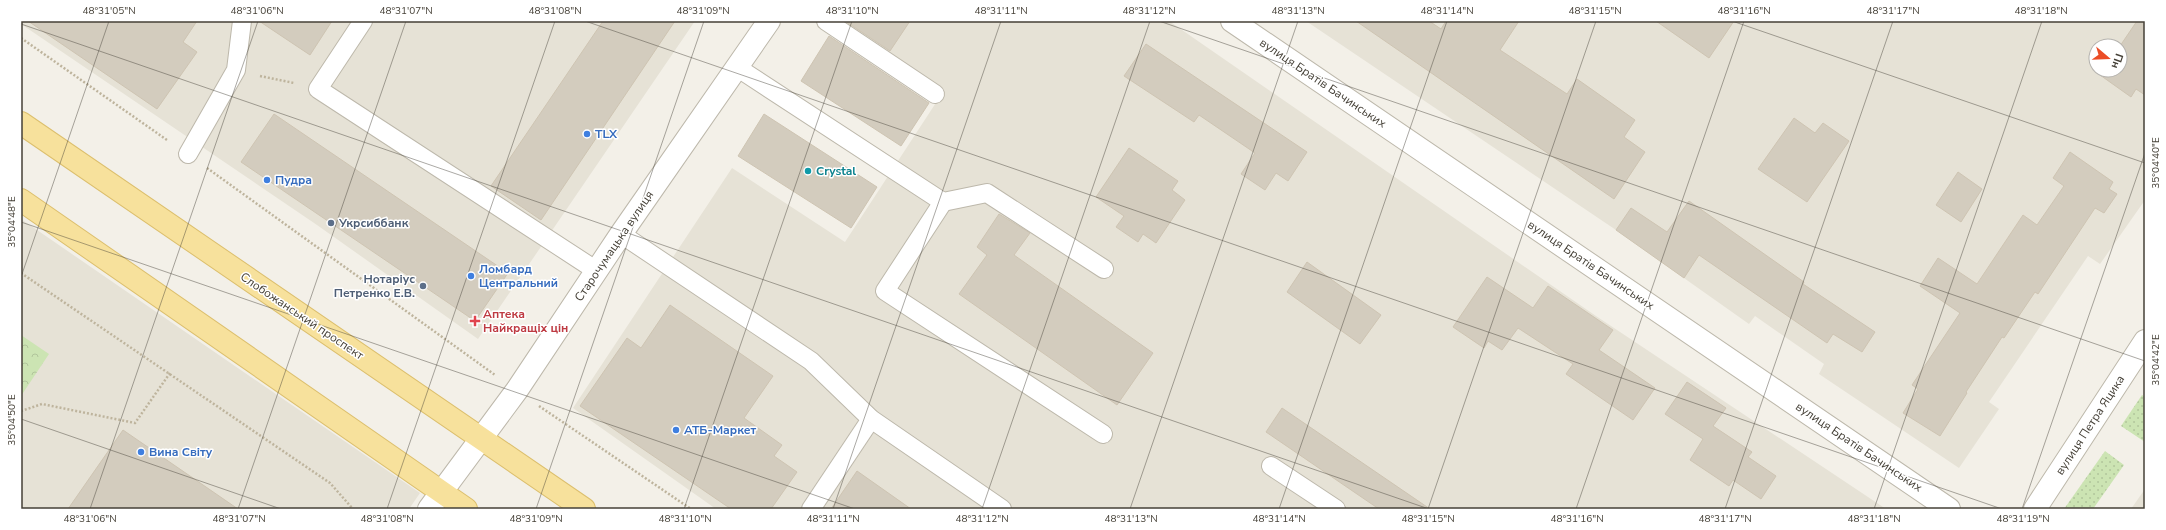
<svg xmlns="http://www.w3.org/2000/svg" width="2166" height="530" font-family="'Nunito Sans',sans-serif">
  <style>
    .residential { fill: #e6e2d6; fill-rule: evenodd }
    .grass { fill: url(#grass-dots) }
    .park { fill: url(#park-crowns) }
    .building { fill: #d3ccbe; stroke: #cec4b2 }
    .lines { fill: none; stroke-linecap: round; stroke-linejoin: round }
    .service-casing { stroke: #bdb8ab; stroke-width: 20 }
    .minor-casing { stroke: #bdb8ab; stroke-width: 24 }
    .tertiary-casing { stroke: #bdb8ab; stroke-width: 24 }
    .primary-casing { stroke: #dcbf6d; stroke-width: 24 }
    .path { stroke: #beb49d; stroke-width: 2.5; stroke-dasharray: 2 2; stroke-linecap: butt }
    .service { stroke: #fff; stroke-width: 18 }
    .minor { stroke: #fff; stroke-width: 22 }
    .tertiary { stroke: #fff; stroke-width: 22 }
    .primary { stroke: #f7e19c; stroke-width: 22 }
    .ticks { fill: none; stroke: #454037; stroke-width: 1; stroke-opacity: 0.45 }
    .shop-dot { fill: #3f7fe0; stroke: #fff; stroke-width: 1.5 }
    .culture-dot { fill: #0f9aa8; stroke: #fff; stroke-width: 1.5 }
    .service-dot { fill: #5c6f8a; stroke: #fff; stroke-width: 1.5 }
    .health-dot { fill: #e0444e; stroke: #fff; stroke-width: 1.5 }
    .labels { text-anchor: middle; stroke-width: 3; stroke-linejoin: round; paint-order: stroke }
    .street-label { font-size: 12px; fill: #454037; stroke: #fff }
    .shop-label { font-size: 12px; font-weight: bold; fill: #366cbe; stroke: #fff; text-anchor: start }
    .culture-label { font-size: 12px; font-weight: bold; fill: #0d838f; stroke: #fff; text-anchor: start }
    .service-label { font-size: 12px; font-weight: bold; fill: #4e5e75; stroke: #fff; text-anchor: start }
    .health-label { font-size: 12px; font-weight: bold; fill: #be3a42; stroke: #fff; text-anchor: start }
    .neatline { fill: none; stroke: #454037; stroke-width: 1.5 }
    .ticks-label { font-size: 10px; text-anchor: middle; fill: #454037 }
  </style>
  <defs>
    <pattern id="grass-dots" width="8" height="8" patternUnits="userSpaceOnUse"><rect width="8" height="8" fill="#cce4b3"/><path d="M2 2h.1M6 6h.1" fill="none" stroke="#b1c59b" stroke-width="1.8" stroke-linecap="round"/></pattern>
    <pattern id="park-crowns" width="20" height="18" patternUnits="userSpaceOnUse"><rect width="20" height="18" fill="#cce4b3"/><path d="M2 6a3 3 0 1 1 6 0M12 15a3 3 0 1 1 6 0" fill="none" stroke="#b1c59b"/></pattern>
  </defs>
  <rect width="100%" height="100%" fill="#f3f0e8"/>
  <!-- residential -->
  <g class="residential">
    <path d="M 21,21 L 695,21 L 478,339 L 317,225 L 21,24 Z"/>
    <path d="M 837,21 L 1169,21 L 1596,316 L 1886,509 L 716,509 L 573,408 L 732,168 L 845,242 L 943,92 Z"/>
    <path d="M 1306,21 L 2140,21 L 2145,24 L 2145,200 L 2100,264 L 2088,256 L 1989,402 L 1999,409 L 1959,468 L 1819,374 L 1824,364 L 1755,316 L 1749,324 L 1616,230 ZM 2096,46 L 2120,46 L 2120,70 L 2096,70 Z"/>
    <path d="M 21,219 L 420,493 L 409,509 L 21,509 Z"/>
    <path d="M 2145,489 L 2145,509 L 2131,509 Z"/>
  </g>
  <!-- grass -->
  <g class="grass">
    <path d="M 2142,395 L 2145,397 L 2145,442 L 2121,426 Z"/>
    <path d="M 2105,451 L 2124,465 L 2093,509 L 2064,509 Z"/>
  </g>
  <!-- park -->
  <path class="park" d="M 21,335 L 49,354 L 21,396 Z"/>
  <!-- building -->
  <g class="building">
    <path d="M 28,21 L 197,21 L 183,42 L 197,52 L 157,109 Z"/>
    <path d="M 259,21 L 332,21 L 310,55 Z"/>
    <path d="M 603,21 L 675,21 L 541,220 L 491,186 Z"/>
    <path d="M 845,21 L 910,21 L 890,51 Z"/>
    <path d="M 1356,21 L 1429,21 L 1441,29 L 1446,21 L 1519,21 L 1500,50 L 1567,94 L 1577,79 L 1604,98 L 1635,120 L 1624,137 L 1645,152 L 1614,199 Z"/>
    <path d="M 1656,21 L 1734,21 L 1709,58 Z"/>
    <path d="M 2137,21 L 2145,21 L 2145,95 L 2136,89 L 2131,97 L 2100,75 L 2104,70 L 2120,70 L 2120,46 Z"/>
    <path d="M 829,36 L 929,103 L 901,146 L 801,81 Z"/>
    <path d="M 1146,44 L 1307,152 L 1288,181 L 1276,173 L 1265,190 L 1241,174 L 1255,153 L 1199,115 L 1194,122 L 1124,76 Z"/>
    <path d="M 274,114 L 508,273 L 475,321 L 241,162 Z"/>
    <path d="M 764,114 L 877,187 L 851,228 L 738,156 Z"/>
    <path d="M 1794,118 L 1815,133 L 1823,123 L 1849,141 L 1807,202 L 1758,169 Z"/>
    <path d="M 1129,148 L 1178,181 L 1172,190 L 1185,200 L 1156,243 L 1143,234 L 1138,242 L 1116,227 L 1124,216 L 1096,197 Z"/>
    <path d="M 2070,152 L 2113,182 L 2109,189 L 2117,194 L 2104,213 L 2095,208 L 2038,294 L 2035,292 L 2004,338 L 2002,337 L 1966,392 L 1967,393 L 1940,436 L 1903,413 L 1918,389 L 1912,385 L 1960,313 L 1920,286 L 1938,258 L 1977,284 L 2023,215 L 2037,225 L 2064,186 L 2053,178 Z"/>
    <path d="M 1958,172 L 1982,189 L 1961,222 L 1936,205 Z"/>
    <path d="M 1689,201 L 1804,282 L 1803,284 L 1875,332 L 1862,352 L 1833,334 L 1827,343 L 1699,255 L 1684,278 L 1616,230 L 1631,208 L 1667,232 Z"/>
    <path d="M 999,214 L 1030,233 L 1014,255 L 1153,353 L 1117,405 L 959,294 L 987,255 L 977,247 Z"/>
    <path d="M 1307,262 L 1381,315 L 1360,344 L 1287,292 Z"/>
    <path d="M 1487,277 L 1533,308 L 1548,286 L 1613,330 L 1599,350 L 1655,388 L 1633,420 L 1566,374 L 1573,364 L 1518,328 L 1502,350 L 1488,341 L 1484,348 L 1453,327 Z"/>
    <path d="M 670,305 L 773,376 L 744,418 L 782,445 L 774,456 L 797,472 L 771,509 L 731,509 L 580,406 L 627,338 L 641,348 Z"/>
    <path d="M 1687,382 L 1726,408 L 1713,426 L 1752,452 L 1748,457 L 1776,476 L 1761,499 L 1733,480 L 1729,486 L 1690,460 L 1703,439 L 1665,414 Z"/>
    <path d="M 1282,408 L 1430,509 L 1379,509 L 1266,432 Z"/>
    <path d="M 123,430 L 238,509 L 68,509 Z"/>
    <path d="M 857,471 L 911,509 L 831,509 Z"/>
  </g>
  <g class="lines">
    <defs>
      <g id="service">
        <path d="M 363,21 L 318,89 L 597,271"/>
        <path d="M 826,21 L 935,94"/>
        <path d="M 738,68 L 943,202 L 987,193 L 1104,269"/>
        <path d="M 188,154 L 236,70 L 242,21"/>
        <path d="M 943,202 L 885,291 L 1103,434"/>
        <path d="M 621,234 L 811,361 L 871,419 L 1002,509"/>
        <path d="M 1271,466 L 1336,509"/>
        <path d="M 811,509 L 871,419"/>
      </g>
      <path id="minor" d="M 1232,21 L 1949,509"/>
      <g id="tertiary">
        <path d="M 429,509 L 517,390 L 621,234 L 769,21"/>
        <path d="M 2035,509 L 2145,341"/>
      </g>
      <g id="primary">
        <path d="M 21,123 L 584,509"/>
        <path d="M 21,200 L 466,509"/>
      </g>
    </defs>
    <!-- service casing -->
    <use href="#service" class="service-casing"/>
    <!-- minor casing -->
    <use href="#minor" class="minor-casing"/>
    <!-- tertiary casing -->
    <use href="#tertiary" class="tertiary-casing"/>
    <!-- primary casing -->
    <use href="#primary" class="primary-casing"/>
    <!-- path -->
    <g class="path">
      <path d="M 21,38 L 167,140"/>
      <path d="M 260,76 L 294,83"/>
      <path d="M 207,168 L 495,375"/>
      <path d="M 21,273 L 330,483 L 353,509"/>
      <path d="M 539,406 L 691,509"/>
      <path d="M 21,411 L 42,404 L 135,423 L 170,373"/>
    </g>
    <!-- service -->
    <use href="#service" class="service"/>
    <!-- minor -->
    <use href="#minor" class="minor"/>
    <!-- tertiary -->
    <use href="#tertiary" class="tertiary"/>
    <!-- primary -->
    <use href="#primary" class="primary"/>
  </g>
  <!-- ticks -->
  <path class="ticks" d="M 585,21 L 2002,509M 1159,21 L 2145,361M 1732,21 L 2145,163M 21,24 L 1429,509M 21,222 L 855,509M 21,277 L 109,21M 21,419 L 281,509M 90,509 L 258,21M 238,509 L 406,21M 387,509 L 555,21M 536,509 L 704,21M 684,509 L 852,21M 833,509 L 1001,21M 982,509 L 1150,21M 1130,509 L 1298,21M 1279,509 L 1447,21M 1428,509 L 1596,21M 1576,509 L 1744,21M 1725,509 L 1893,21M 1874,509 L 2042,21M 2022,509 L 2145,153"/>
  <!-- markers -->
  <g class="shop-dot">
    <circle cx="587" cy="134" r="4"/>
    <circle cx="267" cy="180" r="4"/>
    <circle cx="471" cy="276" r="4"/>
    <circle cx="676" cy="430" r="4"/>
    <circle cx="141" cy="452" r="4"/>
  </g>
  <circle class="culture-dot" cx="808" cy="171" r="4"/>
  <g class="service-dot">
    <circle cx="331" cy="223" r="4"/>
    <circle cx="423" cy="286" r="4"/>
  </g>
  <path class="health-dot" d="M473 315h4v4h4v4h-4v4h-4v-4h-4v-4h4z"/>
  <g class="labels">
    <!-- street labels -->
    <g class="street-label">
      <text transform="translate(1323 83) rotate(34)" y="4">вулиця Братів Бачинських</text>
      <text transform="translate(614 246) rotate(-56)" y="4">Старочумацька вулиця</text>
      <text transform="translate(1591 265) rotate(34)" y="4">вулиця Братів Бачинських</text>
      <text transform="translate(302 316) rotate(34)" y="4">Слобожанський проспект</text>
      <text transform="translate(2090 425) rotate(-57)" y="4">вулиця Петра Яцика</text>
      <text transform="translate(1859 447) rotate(34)" y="4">вулиця Братів Бачинських</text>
    </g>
    <!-- shop labels -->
    <g class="shop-label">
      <text x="595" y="138">TLX</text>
      <text x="275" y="184">Пудра</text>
      <text x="479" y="273">Ломбард<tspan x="479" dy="14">Центральний</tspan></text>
      <text x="684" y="434">АТБ-Маркет</text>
      <text x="149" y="456">Вина Світу</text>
    </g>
    <!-- culture labels -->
    <g class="culture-label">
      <text x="816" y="175">Crystal</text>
    </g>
    <!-- service labels -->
    <g class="service-label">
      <text x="339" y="227">Укрсиббанк</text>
      <text x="415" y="283" text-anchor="end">Нотаріус<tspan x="415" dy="14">Петренко Е.В.</tspan></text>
    </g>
    <!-- health labels -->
    <g class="health-label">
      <text x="483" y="318">Аптека<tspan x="483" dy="14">Найкращiх цiн</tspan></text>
    </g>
  </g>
  <!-- border -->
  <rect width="2166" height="530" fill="none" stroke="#ffffff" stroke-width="44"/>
  <!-- north arrow -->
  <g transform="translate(2108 58) rotate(109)"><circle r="19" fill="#ffffff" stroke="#b5b3af"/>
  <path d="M0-3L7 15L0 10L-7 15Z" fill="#eb4c26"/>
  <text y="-6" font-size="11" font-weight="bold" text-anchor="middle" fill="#454037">Пн</text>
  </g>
  <rect x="22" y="22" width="2122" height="486" class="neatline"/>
  <g class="ticks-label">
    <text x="109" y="14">48°31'05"N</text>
    <text x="257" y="14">48°31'06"N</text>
    <text x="406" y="14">48°31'07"N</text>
    <text x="555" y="14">48°31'08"N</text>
    <text x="703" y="14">48°31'09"N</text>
    <text x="852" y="14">48°31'10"N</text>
    <text x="1001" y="14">48°31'11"N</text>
    <text x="1149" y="14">48°31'12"N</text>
    <text x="1298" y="14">48°31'13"N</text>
    <text x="1447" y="14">48°31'14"N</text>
    <text x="1595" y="14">48°31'15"N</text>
    <text x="1744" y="14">48°31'16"N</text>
    <text x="1893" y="14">48°31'17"N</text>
    <text x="2041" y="14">48°31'18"N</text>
    <text transform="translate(2155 163) rotate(-90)" y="4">35°04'40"E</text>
    <text transform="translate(11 222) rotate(-90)" y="4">35°04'48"E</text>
    <text transform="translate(2155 360) rotate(-90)" y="4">35°04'42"E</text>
    <text transform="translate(11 420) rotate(-90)" y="4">35°04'50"E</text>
    <text x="90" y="522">48°31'06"N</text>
    <text x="239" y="522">48°31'07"N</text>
    <text x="387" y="522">48°31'08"N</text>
    <text x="536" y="522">48°31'09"N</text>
    <text x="685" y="522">48°31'10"N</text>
    <text x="833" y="522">48°31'11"N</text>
    <text x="982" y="522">48°31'12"N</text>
    <text x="1131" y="522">48°31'13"N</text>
    <text x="1279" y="522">48°31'14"N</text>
    <text x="1428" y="522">48°31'15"N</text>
    <text x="1577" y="522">48°31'16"N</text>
    <text x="1725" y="522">48°31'17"N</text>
    <text x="1874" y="522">48°31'18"N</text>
    <text x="2023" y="522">48°31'19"N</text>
  </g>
</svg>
